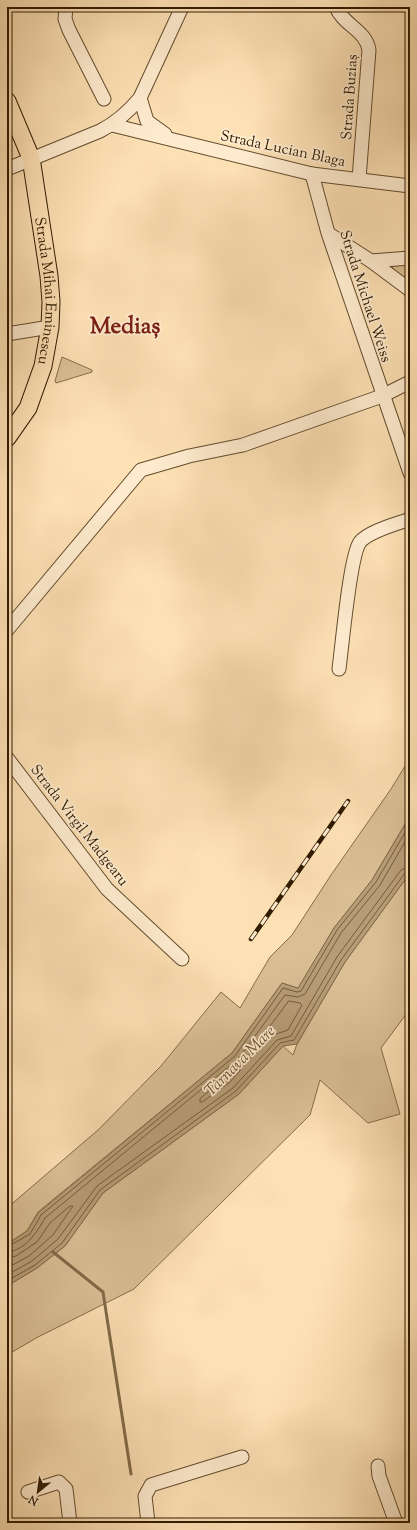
<svg xmlns="http://www.w3.org/2000/svg" width="417" height="1530" font-family="'Sorts Mill Goudy',serif">
  <style>
    .green { fill: #dabf95; stroke: #856d4a }
    .water { fill: #b79d77; stroke: #816947 }
    .lines { fill: none; stroke-linecap: round; stroke-linejoin: round }
    .shore { stroke: #745c3c; stroke-width: 1 }
    .stream { stroke: #816947; stroke-width: 3 }
    .minor-casing { stroke: #634c2d; stroke-width: 15 }
    .major-casing { stroke: #301b00; stroke-width: 19 }
    .minor { stroke: #feebce; stroke-width: 13 }
    .major { stroke: #fde0b4; stroke-width: 17 }
    .rail-casing { stroke: #301b00; stroke-width: 4.5 }
    .rail { stroke: #feebce; stroke-width: 3; stroke-dasharray: 9; stroke-linecap: butt }
    .labels { text-anchor: middle; stroke-width: 3.5; stroke-linejoin: round; paint-order: stroke }
    .street-label { font-size: 15px; fill: #301b00; stroke: #feebce }
    .water-label { font-size: 16px; font-style: italic; fill: #664f30; stroke: #feebce }
    .town-label { font-size: 23px; font-weight: bold; fill: #7a1f14; stroke: #feebce }
  </style>
  <rect width="100%" height="100%" fill="#fde0b4"/>
  <filter id="stains"><feTurbulence type="fractalNoise" baseFrequency=".005" numOctaves="4"/><feColorMatrix values="0 0 0 0 .2 0 0 0 0 .09 0 0 0 0 .02 0 0 0 .5 -.17"/></filter>
  <radialGradient id="worn" r=".72"><stop offset=".6" stop-color="#630" stop-opacity="0"/><stop offset="1" stop-color="#630" stop-opacity=".3"/></radialGradient>
  <!-- green -->
  <g class="green">
    <path d="M 410,258 L 410,290 L 394,277 L 392,263 Z"/>
    <path d="M 62,357 L 92,370 L 92,372 L 56,383 L 55,381 Z"/>
    <path d="M 410,758 L 410,816 L 372,880 L 334,928 L 298,989 L 282,983 L 232,1053 L 38,1212 L 27,1231 L 7,1244 L 7,1208 L 98,1130 L 161,1066 L 221,992 L 240,1008 L 270,957 L 292,935 L 331,875 L 391,789 Z"/>
    <path d="M 410,873 L 410,1009 L 381,1048 L 400,1114 L 368,1123 L 320,1080 L 310,1115 L 134,1289 L 38,1337 L 7,1355 L 7,1286 L 37,1268 L 65,1246 L 103,1193 L 239,1094 L 283,1046 L 293,1055 L 297,1044 L 345,962 Z"/>
  </g>
  <!-- water -->
  <path class="water" d="M 410,816 L 410,873 L 345,962 L 297,1044 L 283,1046 L 239,1094 L 103,1193 L 65,1246 L 37,1268 L 7,1286 L 7,1244 L 27,1231 L 38,1213 L 232,1053 L 282,983 L 298,988 L 334,928 L 372,880 Z"/>
  <g class="lines">
    <!-- shore -->
    <g class="shore">
      <path d="M 289,1001 L 300,1003 L 302,1005 L 288,1030 L 273,1035 L 252,1057 L 250,1058 L 249,1055 Z"/>
      <path d="M 237,1068 L 240,1068 L 240,1071 L 229,1083 L 202,1102 L 200,1102 L 200,1099 Z"/>
      <path d="M 7,1247 L 30,1234 L 41,1215 L 235,1056 L 283,988 L 297,992 L 301,991 L 337,930 L 376,882 L 410,824"/>
      <path d="M 7,1252 C 25,1251 37,1232 45,1218 L 238,1059 L 285,995 L 298,997 L 305,994 L 341,933 L 380,885 L 410,833"/>
      <path d="M 7,1258 L 16,1256 L 37,1242 L 50,1223 L 70,1206 L 73,1206 L 53,1235 L 29,1256 L 7,1268"/>
      <path d="M 7,1275 L 32,1261 L 58,1239 L 97,1186 L 233,1088 L 277,1040 L 291,1036 L 337,957 L 401,870 L 410,866"/>
      <path d="M 7,1281 L 35,1265 L 62,1243 L 100,1190 L 236,1091 L 280,1043 L 294,1040 L 341,960 L 405,873 L 410,871"/>
    </g>
    <!-- stream -->
    <path class="stream" d="M 53,1252 L 103,1292 L 131,1474"/>
    <defs>
      <g id="minor">
        <path d="M 66,7 L 65,19 L 69,30 L 104,99"/>
        <path d="M 336,7 C 343,25 366,30 369,50 L 359,179"/>
        <path d="M 140,98 L 147,121 L 165,134"/>
        <path d="M 112,125 L 312,174 L 410,186"/>
        <path d="M 7,169 L 100,131 C 116,123 129,111 140,98 L 182,7"/>
        <path d="M 312,174 L 328,233 L 410,473"/>
        <path d="M 329,234 L 371,261 L 410,290"/>
        <path d="M 371,261 L 410,258"/>
        <path d="M 7,334 L 50,327"/>
        <path d="M 7,630 L 141,470 L 189,456 L 243,445 L 382,396 L 410,382"/>
        <path d="M 339,669 C 342,647 350,555 360,542 C 369,531 397,524 410,519"/>
        <path d="M 7,758 L 107,889 L 182,959"/>
        <path d="M 378,1466 L 379,1476 L 396,1523"/>
        <path d="M 28,1492 L 59,1482 L 66,1489 L 70,1523"/>
        <path d="M 148,1523 L 145,1496 L 151,1485 L 242,1457"/>
      </g>
      <g id="major">
        <path id="s1" d="M 7,101 L 31,158 L 49,276 L 51,302 L 50,327 L 43,366 L 28,408 L 7,438"/>
      </g>
    </defs>
    <!-- minor casing -->
    <use href="#minor" class="minor-casing"/>
    <!-- major casing -->
    <use href="#major" class="major-casing"/>
    <!-- minor -->
    <use href="#minor" class="minor"/>
    <!-- major -->
    <use href="#major" class="major"/>
    <defs>
      <path id="rail" d="M 251,939 L 348,801"/>
    </defs>
    <!-- rail casing -->
    <use href="#rail" class="rail-casing"/>
    <!-- rail -->
    <use href="#rail" class="rail"/>
  </g>
  <g class="labels">
    <!-- street labels -->
    <g class="street-label">
      <text transform="translate(349 97) rotate(-86)" y="5">Strada Buziaș</text>
      <text transform="translate(283 148) rotate(12)" y="5">Strada Lucian Blaga</text>
      <text dy="5" stroke="none"><textPath href="#s1" startOffset="196">Strada Mihai Eminescu</textPath></text>
      <text transform="translate(366 296) rotate(72)" y="5">Strada Michael Weiss</text>
      <text transform="translate(80 825) rotate(52)" y="5">Strada Virgil Madgearu</text>
    </g>
    <!-- water labels -->
    <g class="water-label">
      <text transform="translate(239 1060) rotate(-45)" y="6">Târnava Mare</text>
    </g>
    <!-- town labels -->
    <g class="town-label">
      <text x="125" y="333">Mediaș</text>
    </g>
  </g>
  <!-- margin -->
  <rect width="417" height="1530" fill="none" stroke="#fde0b4" stroke-width="24"/>
  <rect x="8" y="8" width="401" height="1514" fill="none" stroke="#301b00" stroke-width="2"/>
  <rect x="12" y="12" width="393" height="1506" fill="none" stroke="#301b00"/>
  <!-- north arrow -->
  <g transform="translate(38 1492) rotate(209)" stroke="#feebce" stroke-width="3" paint-order="stroke">
  <path d="M0-3L7 15L0 10L-7 15Z" fill="#301b00"/>
  <text y="-6" font-size="11" font-weight="bold" text-anchor="middle" fill="#301b00">N</text>
  </g>
  <rect width="100%" height="100%" filter="url(#stains)"/>
  <rect width="100%" height="100%" fill="url(#worn)"/>
</svg>
